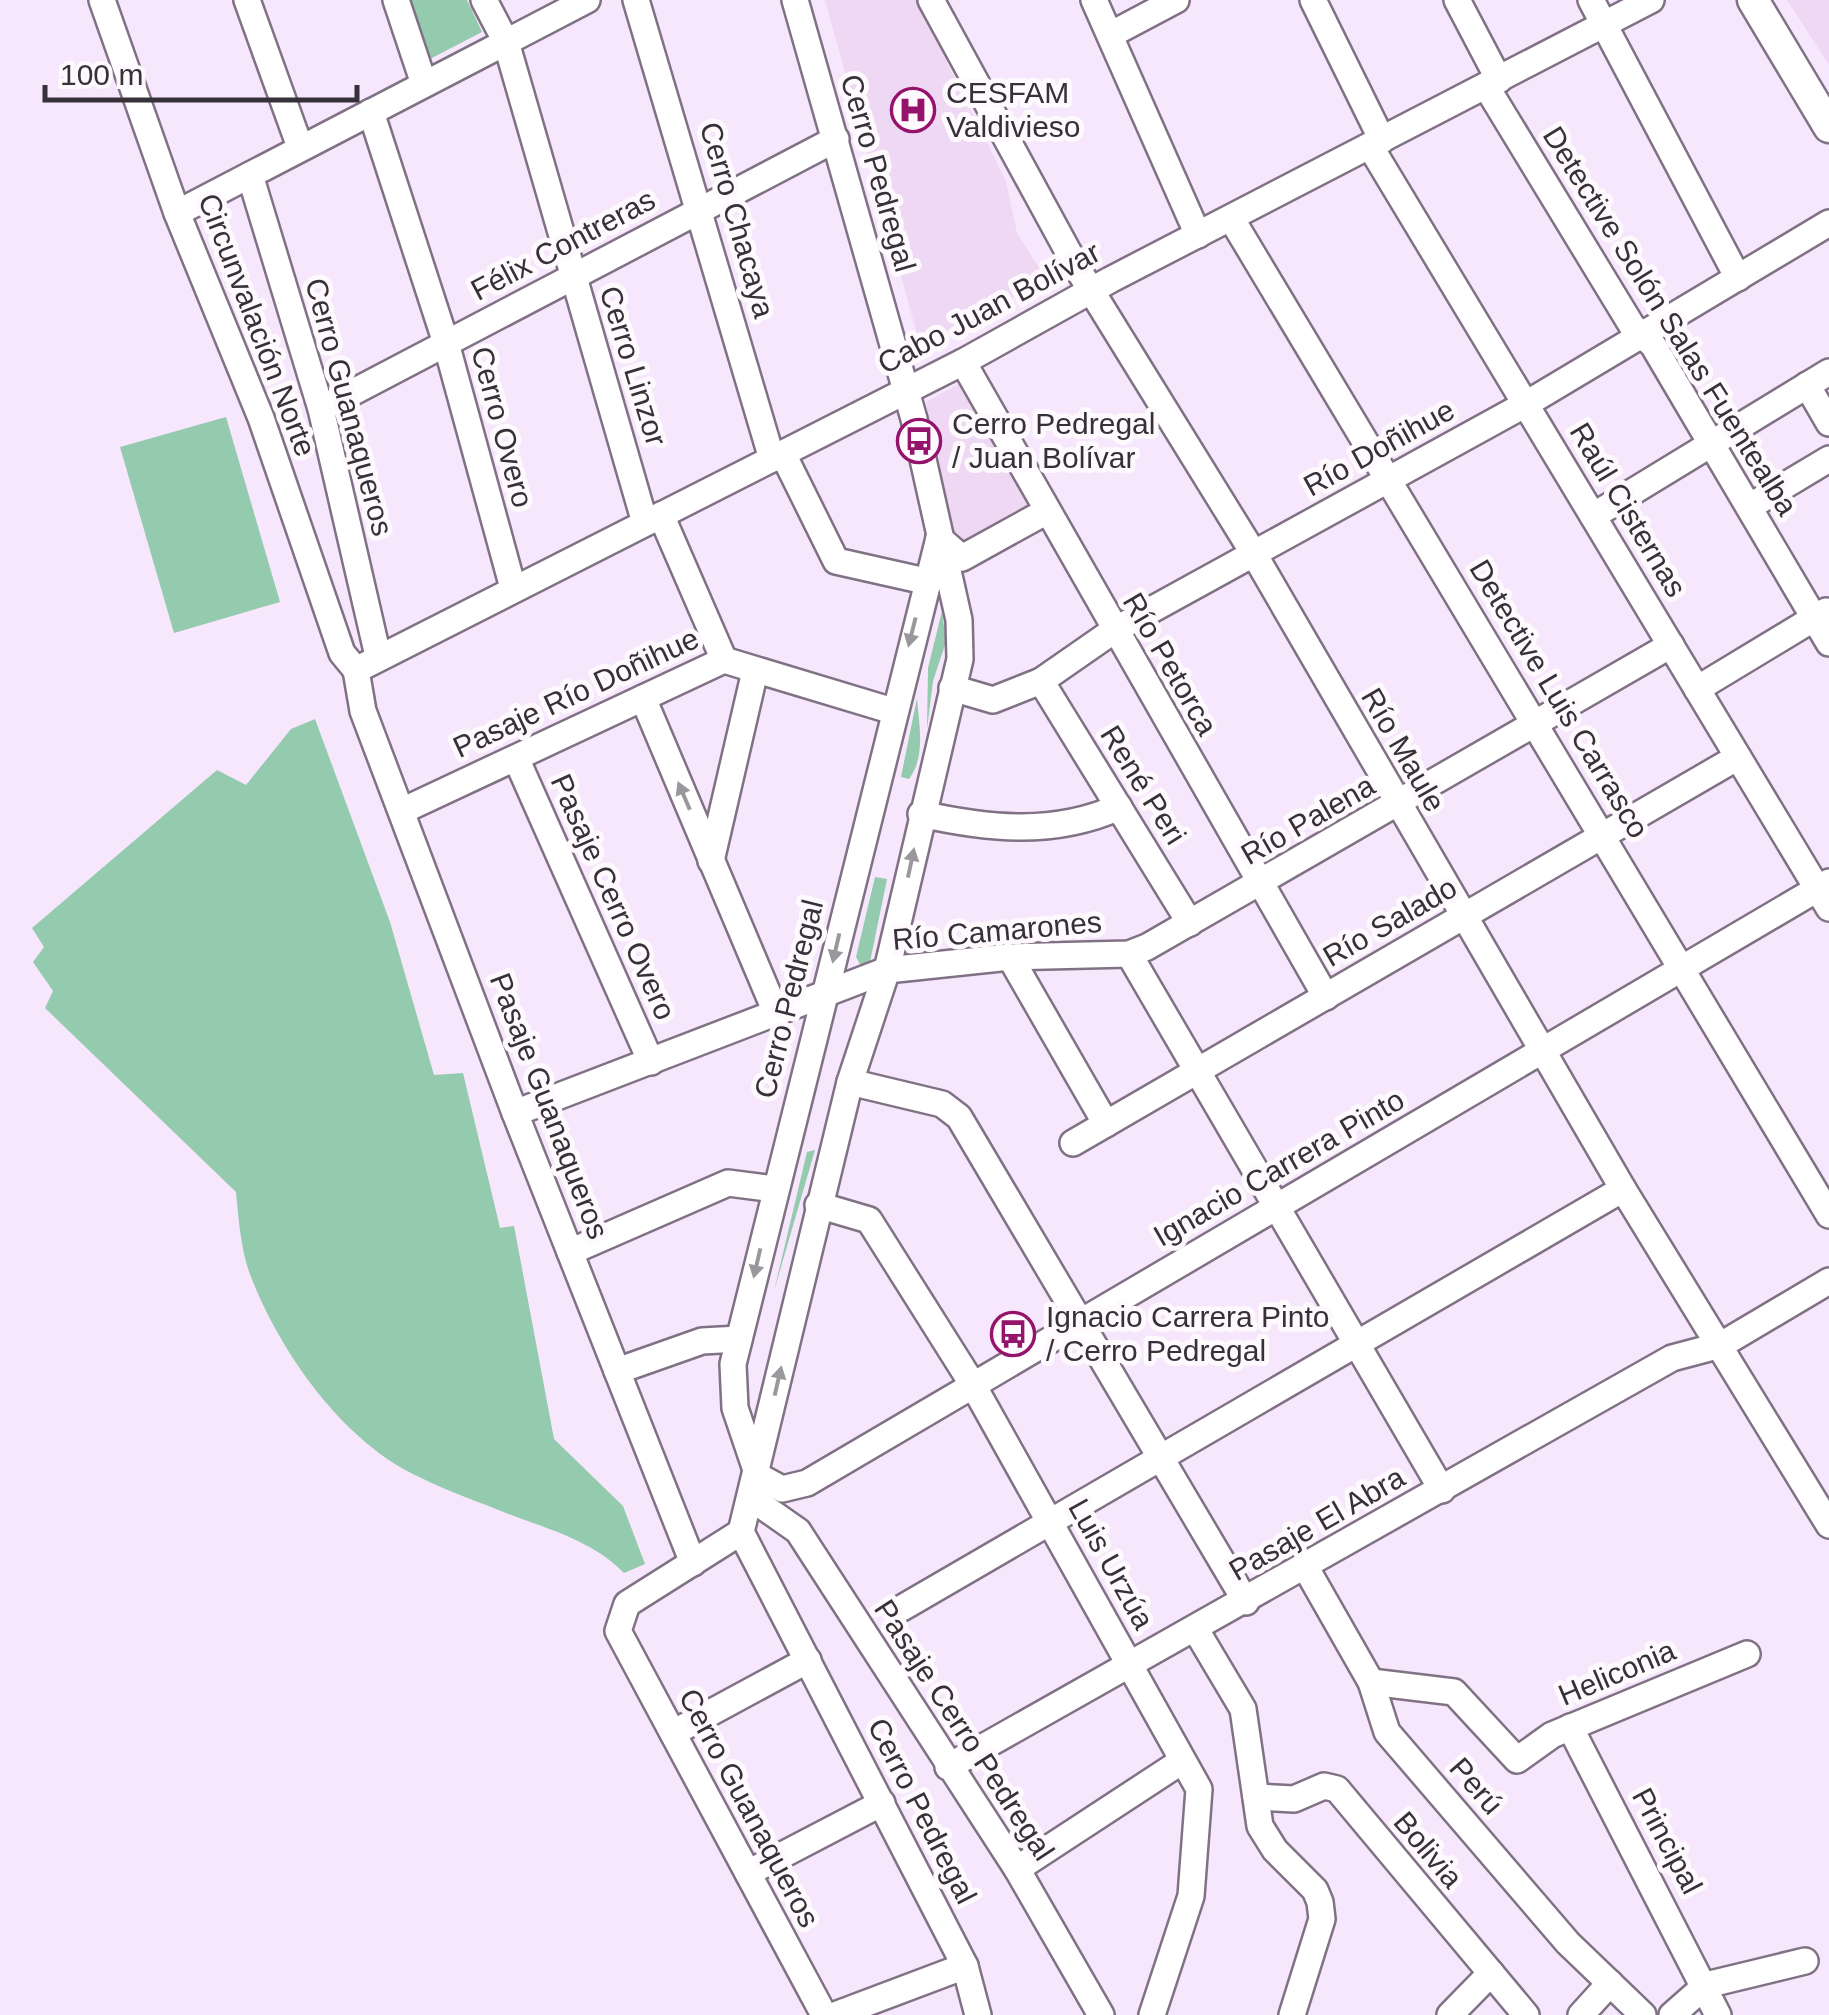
<svg xmlns="http://www.w3.org/2000/svg" width="1829" height="2015" font-family="Arial,sans-serif">
  <style>
    .built { fill: #eed8f4 }
    .green { fill: #94caad }
    .lines { fill: none; stroke-linecap: round; stroke-linejoin: round }
    .minor-casing { stroke: #807184; stroke-width: 30 }
    .major-casing { stroke: #807184; stroke-width: 35 }
    .minor { stroke: #fff; stroke-width: 25 }
    .major { stroke: #fff; stroke-width: 30 }
    .oneway { fill: #9a989c }
    .labels { text-anchor: middle; stroke-width: 10; stroke-linejoin: round; paint-order: stroke }
    .poi-label { font-size: 30px; fill: #363038; stroke: #fdf9fd; text-anchor: start }
    .street-label { font-size: 30px; fill: #363038; stroke: #fdf9fd }
  </style>
  <rect width="100%" height="100%" fill="#f7e7fc"/>
  <!-- built -->
  <g class="built">
    <path d="M 825,0 L 916,0 L 1006,181 L 1017,233 L 1047,280 L 920,345 Z"/>
    <path d="M 1787,0 L 1829,0 L 1829,65 Z"/>
    <path d="M 964,381 L 1037,509 L 962,551 L 949,541 L 926,402 Z"/>
  </g>
  <!-- green -->
  <g class="green">
    <path d="M 408,0 L 467,0 L 482,32 L 428,60 Z"/>
    <path d="M 226,417 L 280,602 L 174,633 L 120,447 Z"/>
    <path d="M 942,611 L 946,642 L 933,681 L 927,729 L 928,668 Z"/>
    <path d="M 917,698 C 919,724 926,757 909,779 L 901,777 Z"/>
    <path d="M 315,719 L 390,922 L 434,1075 L 463,1073 L 500,1228 L 514,1226 L 554,1439 L 623,1506 L 645,1564 L 624,1573 C 590,1538 540,1527 496,1509 C 468,1498 438,1487 411,1473 C 340,1436 283,1355 253,1282 C 241,1254 239,1223 236,1192 L 45,1008 L 53,991 L 33,962 L 44,947 L 32,928 L 217,770 L 246,785 L 291,729 Z"/>
    <path d="M 875,877 L 887,879 L 870,962 L 861,966 L 856,957 Z"/>
    <path d="M 815,1150 L 774,1291 L 807,1152 Z"/>
  </g>
  <g class="lines">
    <defs>
      <g id="minor">
        <path d="M 102,0 L 177,213 L 261,418 L 342,653 L 356,670"/>
        <path d="M 247,0 L 300,147"/>
        <path d="M 396,0 L 424,84"/>
        <path d="M 484,0 L 506,42 L 645,523"/>
        <path d="M 636,0 L 772,459"/>
        <path d="M 795,0 L 914,419 L 959,620 L 960,659 L 887,970 L 850,1082 L 741,1532 L 965,1966 L 978,2015"/>
        <path d="M 931,0 L 1076,266 L 1254,554 L 1623,1189 L 1829,1525"/>
        <path d="M 1094,0 L 1198,235"/>
        <path d="M 1313,0 L 1382,140"/>
        <path d="M 1457,0 L 1499,80"/>
        <path d="M 1591,0 L 1738,278"/>
        <path d="M 1110,35 L 1176,0"/>
        <path d="M 1486,86 L 1632,326 L 1653,345 L 1829,643"/>
        <path d="M 371,112 L 446,343 L 513,588"/>
        <path d="M 1370,146 L 1829,908"/>
        <path d="M 250,175 L 321,409 L 378,656"/>
        <path d="M 177,213 L 587,0"/>
        <path d="M 1231,218 L 1829,1215"/>
        <path d="M 963,362 L 1326,997"/>
        <path d="M 1807,385 L 1829,423"/>
        <path d="M 321,409 L 836,139"/>
        <path d="M 783,454 L 836,561 L 925,581"/>
        <path d="M 1749,507 L 1829,459"/>
        <path d="M 661,515 L 724,660"/>
        <path d="M 1593,516 L 1829,372"/>
        <path d="M 939,538 L 962,558 L 1047,511"/>
        <path d="M 356,670 L 963,362 L 1110,280 L 1651,0"/>
        <path d="M 356,670 L 363,711 L 515,1113 L 693,1563"/>
        <path d="M 1041,681 L 1190,923"/>
        <path d="M 952,688 L 993,700 L 1041,681 L 1113,631 L 1526,404 L 1829,223"/>
        <path d="M 1697,689 L 1826,611"/>
        <path d="M 643,698 L 777,1015"/>
        <path d="M 516,758 L 651,1062"/>
        <path d="M 404,810 L 724,660 L 893,711"/>
        <path d="M 921,814 C 989,829 1054,836 1119,807"/>
        <path d="M 711,861 L 755,671"/>
        <path d="M 1129,954 L 1442,1490"/>
        <path d="M 1010,957 L 1106,1124"/>
        <path d="M 850,1082 L 942,1104 L 959,1117 L 1246,1602"/>
        <path d="M 515,1113 L 887,970 L 1010,957 L 1129,954 L 1147,947 L 1671,645"/>
        <path d="M 1073,1143 L 1738,757"/>
        <path d="M 818,1205 L 869,1220 L 973,1385 L 1199,1789 L 1191,1896 L 1152,2015"/>
        <path d="M 570,1252 L 728,1183 L 774,1189"/>
        <path d="M 617,1371 L 702,1341 L 739,1339"/>
        <path d="M 758,1476 L 782,1489 L 807,1483 L 1829,882"/>
        <path d="M 758,1476 L 735,1408 L 733,1364 L 939,538"/>
        <path d="M 751,1498 L 798,1531 L 1017,1869 L 1101,2015"/>
        <path d="M 741,1532 L 627,1604 L 618,1631 L 824,2015"/>
        <path d="M 1306,1568 L 1371,1682 L 1387,1732 L 1568,1943 L 1643,2015"/>
        <path d="M 902,1608 L 1623,1189"/>
        <path d="M 1196,1630 L 1243,1709 L 1260,1826 L 1275,1850 L 1315,1890 L 1320,1902 L 1322,1919 L 1292,2015"/>
        <path d="M 1371,1682 L 1454,1692 L 1517,1760 L 1552,1735 L 1747,1654"/>
        <path d="M 1570,1727 L 1718,2015"/>
        <path d="M 673,1733 L 808,1660"/>
        <path d="M 948,1767 L 1672,1358 L 1721,1345 L 1829,1281"/>
        <path d="M 1256,1797 L 1294,1799 L 1324,1786 L 1337,1789 L 1526,2015"/>
        <path d="M 1017,1869 L 1182,1761"/>
        <path d="M 748,1873 L 882,1803"/>
        <path d="M 835,2015 L 965,1966"/>
        <path d="M 1450,2015 L 1491,1973"/>
        <path d="M 1581,2015 L 1610,1983"/>
        <path d="M 1672,2015 L 1706,1985 L 1805,1961"/>
      </g>
      <path id="major" d="M 1753,0 L 1829,127"/>
    </defs>
    <!-- minor casing -->
    <use href="#minor" class="minor-casing"/>
    <!-- major casing -->
    <use href="#major" class="major-casing"/>
    <!-- minor -->
    <use href="#minor" class="minor"/>
    <!-- major -->
    <use href="#major" class="major"/>
  </g>
  <!-- one-way arrows -->
  <defs><path id="oneway-solid" d="M-6-.8H1V-3.2L6.5 0L1 3.2V.8H-6Z" transform="scale(2.5)"/></defs>
  <g class="oneway">
    <use href="#oneway-solid" transform="translate(912 632) rotate(104)"/>
    <use href="#oneway-solid" transform="translate(684 796) rotate(-113)"/>
    <use href="#oneway-solid" transform="translate(911 863) rotate(-78)"/>
    <use href="#oneway-solid" transform="translate(836 948) rotate(103)"/>
    <use href="#oneway-solid" transform="translate(757 1263) rotate(103)"/>
    <use href="#oneway-solid" transform="translate(778 1381) rotate(-77)"/>
  </g>
  <!-- icons -->
  <defs>
    <symbol id="hospital-ring" viewBox="-11 -11 22 22"><circle r="9.5" fill="#fdf9fd" stroke="#95136b" stroke-width="1.5"/><path d="M-5-5h3v3.5h4V-5h3V5h-3V1.5h-4V5h-3Z" fill="#95136b"/></symbol>
    <symbol id="bus-ring" viewBox="-11 -11 22 22"><circle r="9.5" fill="#fdf9fd" stroke="#95136b" stroke-width="1.5"/><path d="M-5-6H5V4H4V6H2V4H-2V6H-4V4H-5ZM-3.5-4V0h7V-4ZM-3.5 1.2v1.5H-2V1.2ZM2 1.2v1.5H3.5V1.2Z" fill="#95136b"/></symbol>
  </defs>
  <g fill-rule="evenodd">
    <use href="#hospital-ring" x="888" y="85" width="50" height="50"/>
    <use href="#bus-ring" x="894" y="416" width="50" height="50"/>
    <use href="#bus-ring" x="988" y="1309" width="50" height="50"/>
  </g>
  <g class="labels">
    <!-- poi labels -->
    <g class="poi-label">
      <text x="946" y="103">CESFAM<tspan x="946" dy="34">Valdivieso</tspan></text>
      <text x="952" y="434">Cerro Pedregal<tspan x="952" dy="34">/ Juan Bolívar</tspan></text>
      <text x="1046" y="1327">Ignacio Carrera Pinto<tspan x="1046" dy="34">/ Cerro Pedregal</tspan></text>
    </g>
    <!-- street labels -->
    <g class="street-label">
      <text transform="translate(878 173) rotate(74)" y="10">Cerro Pedregal</text>
      <text transform="translate(737 220) rotate(74)" y="10">Cerro Chacaya</text>
      <text transform="translate(563 245) rotate(-28)" y="10">Félix Contreras</text>
      <text transform="translate(989 308) rotate(-28)" y="10">Cabo Juan Bolívar</text>
      <text transform="translate(1670 321) rotate(58)" y="10">Detective Solón Salas Fuentealba</text>
      <text transform="translate(257 325) rotate(69)" y="10">Circunvalación Norte</text>
      <text transform="translate(633 366) rotate(73)" y="10">Cerro Linzor</text>
      <text transform="translate(349 407) rotate(75)" y="10">Cerro Guanaqueros</text>
      <text transform="translate(502 427) rotate(75)" y="10">Cerro Overo</text>
      <text transform="translate(1379 448) rotate(-29)" y="10">Río Doñihue</text>
      <text transform="translate(1628 510) rotate(59)" y="10">Raúl Cisternas</text>
      <text transform="translate(1170 664) rotate(60)" y="10">Río Petorca</text>
      <text transform="translate(576 693) rotate(-25)" y="10">Pasaje Río Doñihue</text>
      <text transform="translate(1559 699) rotate(59)" y="10">Detective Luis Carrasco</text>
      <text transform="translate(1403 750) rotate(60)" y="10">Río Maule</text>
      <text transform="translate(1143 785) rotate(58)" y="10">René Peri</text>
      <text transform="translate(1308 820) rotate(-30)" y="10">Río Palena</text>
      <text transform="translate(613 897) rotate(66)" y="10">Pasaje Cerro Overo</text>
      <text transform="translate(1390 922) rotate(-30)" y="10">Río Salado</text>
      <text transform="translate(997 931) rotate(-5)" y="10">Río Camarones</text>
      <text transform="translate(789 999) rotate(-76)" y="10">Cerro Pedregal</text>
      <text transform="translate(549 1106) rotate(69)" y="10">Pasaje Guanaqueros</text>
      <text transform="translate(1279 1168) rotate(-30)" y="10">Ignacio Carrera Pinto</text>
      <text transform="translate(1317 1524) rotate(-30)" y="10">Pasaje El Abra</text>
      <text transform="translate(1111 1564) rotate(61)" y="10">Luis Urzúa</text>
      <text transform="translate(1617 1673) rotate(-23)" y="10">Heliconia</text>
      <text transform="translate(964 1730) rotate(57)" y="10">Pasaje Cerro Pedregal</text>
      <text transform="translate(1476 1786) rotate(49)" y="10">Perú</text>
      <text transform="translate(749 1808) rotate(62)" y="10">Cerro Guanaqueros</text>
      <text transform="translate(922 1811) rotate(63)" y="10">Cerro Pedregal</text>
      <text transform="translate(1667 1841) rotate(62)" y="10">Principal</text>
      <text transform="translate(1428 1850) rotate(50)" y="10">Bolivia</text>
    </g>
  </g>
  <!-- scale -->
  <path d="M45 85v15h312v-15" fill="none" stroke="#363038" stroke-width="5"/>
  <text x="60" y="85" font-size="30" fill="#363038" stroke="#fdf9fd" stroke-width="8" paint-order="stroke">100 m</text>
</svg>
